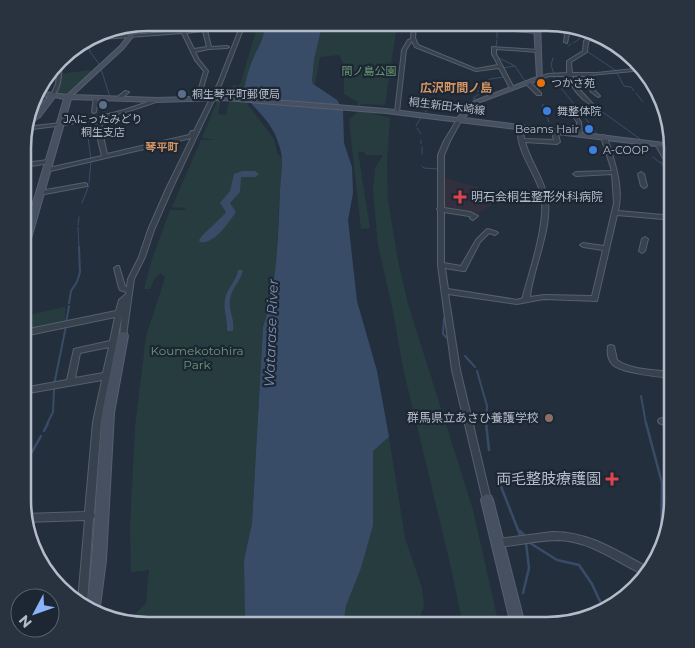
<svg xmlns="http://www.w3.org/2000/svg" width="695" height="648" font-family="Montserrat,'Noto Sans JP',sans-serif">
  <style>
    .medical { fill: #32303f }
    .green { fill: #263c3f }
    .water { fill: #394c67 }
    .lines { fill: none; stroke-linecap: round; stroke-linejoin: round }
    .stream-far2 { stroke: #394c67; stroke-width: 1 }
    .stream-far1 { stroke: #394c67; stroke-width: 2 }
    .stream { stroke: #394c67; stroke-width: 2.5 }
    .river { fill: #394c67; fill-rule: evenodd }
    .street-casing { stroke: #565f6c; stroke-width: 2 }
    .secondary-casing { stroke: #565f6c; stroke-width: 2 }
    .street { fill: #38414e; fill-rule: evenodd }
    .secondary { fill: #465061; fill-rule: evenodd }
    .food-dot { fill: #e8710a; stroke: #1d2633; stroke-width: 2 }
    .service-dot { fill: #5c6f8a; stroke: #1d2633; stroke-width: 2 }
    .shop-dot { fill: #3f7fe0; stroke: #1d2633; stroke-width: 2 }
    .health-dot { fill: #e0444e; stroke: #1d2633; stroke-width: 2 }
    .education-dot { fill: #8d6e63; stroke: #1d2633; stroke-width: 2 }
    .labels { text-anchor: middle; stroke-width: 4.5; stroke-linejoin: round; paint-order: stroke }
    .far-park-label { font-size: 11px; fill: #6b9a76; stroke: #1d2633 }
    .far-poi-label { font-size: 11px; fill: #b4bcc9; stroke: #1d2633; text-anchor: start }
    .far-street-label { font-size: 11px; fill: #b4bcc9; stroke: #1d2633 }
    .far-neighbourhood-label { font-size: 11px; font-weight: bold; fill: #d59563; stroke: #1d2633 }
    .far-quarter-label { font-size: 12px; font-weight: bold; fill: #d59563; stroke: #1d2633 }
    .poi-label { font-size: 12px; fill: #b4bcc9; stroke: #1d2633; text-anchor: start }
    .park-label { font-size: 12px; fill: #6b9a76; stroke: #1d2633 }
    .water-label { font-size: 14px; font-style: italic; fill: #7c92b1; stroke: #1d2633 }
    .near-poi-label { font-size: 15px; fill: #b4bcc9; stroke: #1d2633; text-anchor: end }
    .rim { fill: none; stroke: #b4bcc9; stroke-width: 2.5 }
  </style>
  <rect width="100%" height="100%" fill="#242f3e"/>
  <!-- medical -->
  <path class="medical" d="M 444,178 L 478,187 L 477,199 L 495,202 L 478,214 L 444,208 Z"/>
  <!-- green -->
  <g class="green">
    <path d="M 397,25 L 385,105 L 361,104 L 358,111 L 385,113 L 374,114 L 390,118 L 387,162 L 388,200 L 398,261 L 408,304 L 473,510 L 499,625 L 463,625 L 450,563 L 403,368 L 393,311 L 378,245 L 373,191 L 375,168 L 383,155 L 365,155 L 365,152 L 358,152 L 370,228 L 361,229 L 349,120 L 357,112 L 358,102 L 344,94 C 343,82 346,65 339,55 L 320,57 L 315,84 L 313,84 L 312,81 L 314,60 L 322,26 Z"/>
    <path d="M 257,27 L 264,27 L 265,33 L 251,62 L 244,90 L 245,101 L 274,139 L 277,152 L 284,162 C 277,195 279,229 277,263 C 275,285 270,306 263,327 L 252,523 L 244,560 L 245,625 L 148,625 L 131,622 L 135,614 L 146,603 L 149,570 L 131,572 L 130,527 L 132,486 L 135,427 L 144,353 L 146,336 L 165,278 L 161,273 L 155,278 L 150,289 L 144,289 L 152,259 L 170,210 L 185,210 L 185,208 L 172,207 L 201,140 L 215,140 L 202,138 L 217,101 L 221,100 L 218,114 L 226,115 L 233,85 L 240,85 Z"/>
    <path d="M 91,70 L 92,71 L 69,93 L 64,95 L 55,93 L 59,74 Z"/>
    <path d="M 65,307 L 65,323 L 28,329 L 29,315 Z"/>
    <path d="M 389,437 L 405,538 L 422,588 L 424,607 L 416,625 L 343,625 L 346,606 L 361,568 L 373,526 L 373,451 Z"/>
  </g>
  <!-- water -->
  <g class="water">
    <path d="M 322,26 L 314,60 L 312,81 L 313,84 L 337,100 L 343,110 L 344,143 L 352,167 L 353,193 L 348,220 L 357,301 L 377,371 L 389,437 L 373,451 L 373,526 L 361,568 L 346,606 L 343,625 L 245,625 L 244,560 L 252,523 L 263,327 C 278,282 278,237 280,190 C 281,172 285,160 278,142 C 272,123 257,110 244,96 C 244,85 248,71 252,61 C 256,50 265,39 264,27 Z"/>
    <path d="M 238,270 L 243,270 C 241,281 232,287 230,299 C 228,312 235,317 233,331 L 227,331 C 228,320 223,310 225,299 C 227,288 237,280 238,270 Z"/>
  </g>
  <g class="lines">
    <!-- stream-far2 -->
    <g class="stream-far2">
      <path d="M 497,24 L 497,27"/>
      <path d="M 497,31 L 497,38"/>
      <path d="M 88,41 L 90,52 L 100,65"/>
      <path d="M 573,43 L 578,40 L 584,31"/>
      <path d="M 496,46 L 497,40"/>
      <path d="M 568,46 L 571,44"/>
      <path d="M 588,52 L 615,70"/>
      <path d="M 499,58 L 515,66 L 525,81"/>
      <path d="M 553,58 L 551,65 L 554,74"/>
      <path d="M 101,69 L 110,97"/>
      <path d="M 504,70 L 503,68 L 515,66"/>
      <path d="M 617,73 L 624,86 L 631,87 L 634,91"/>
      <path d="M 553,76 C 566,97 583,113 597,134"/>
      <path d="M 636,93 L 643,102"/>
      <path d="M 475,99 L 473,98 L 481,93 L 476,90 L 490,79 L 504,77"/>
      <path d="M 544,104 L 542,105 L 549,122"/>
      <path d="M 593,105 L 640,139"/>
      <path d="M 433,106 L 444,103 L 461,111"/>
      <path d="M 425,112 L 430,108"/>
      <path d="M 97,116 L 104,112"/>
      <path d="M 416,126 L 421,117"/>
      <path d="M 417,128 L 421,134"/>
      <path d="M 87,130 L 91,159"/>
      <path d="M 421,140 L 421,144"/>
      <path d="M 422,147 L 422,154"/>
      <path d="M 653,157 L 659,162 L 666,164"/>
      <path d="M 661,163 L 672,179"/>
      <path d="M 422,166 L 424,168 L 438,169"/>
      <path d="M 89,183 L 91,161"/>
      <path d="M 82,203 L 89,185"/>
      <path d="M 78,225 L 79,217"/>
      <path d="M 78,227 L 79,248"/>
    </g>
    <!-- stream-far1 -->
    <g class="stream-far1">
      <path d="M 670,289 L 672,288"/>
      <path d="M 69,303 L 71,291 L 77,282 L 80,272 L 79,247"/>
      <path d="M 444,318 L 443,334 L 447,338"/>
      <path d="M 66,323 L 69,306"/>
      <path d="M 465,356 L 475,367"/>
      <path d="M 477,371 L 487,406 L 486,424"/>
      <path d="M 54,385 L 66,326"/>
      <path d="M 641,396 L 646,424"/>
      <path d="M 47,424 L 53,412 L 54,389"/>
    </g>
    <!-- stream -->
    <g class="stream">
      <path d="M 486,423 L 489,450"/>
      <path d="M 646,423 L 662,483 L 661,549"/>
      <path d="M 44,431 L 48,423"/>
      <path d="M 23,468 L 41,436"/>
      <path d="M 500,484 L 520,535"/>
      <path d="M 520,531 L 524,535"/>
      <path d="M 530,543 L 557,560 L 579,565 L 592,584 L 604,610"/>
      <path d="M 523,593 L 529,568 L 526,543"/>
    </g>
    <!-- river -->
    <path class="river" d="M 242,171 L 255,171 L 259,174 L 255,177 L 241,177 L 240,192 L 230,203 L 236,212 C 229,222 214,245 200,242 L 199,240 C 205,231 218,222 226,212 L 220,203 L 230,191 L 234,174 Z"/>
    <defs>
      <g id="street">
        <path d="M 481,24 L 486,24 L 493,27 L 537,31 L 539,32 L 537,33 L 492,29 Z"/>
        <path d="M 561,24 L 565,26 L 569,34 L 567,43 L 564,42 L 565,34 Z"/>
        <path d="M 412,25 L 416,25 L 415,38 L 418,45 L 476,69 L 498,65 L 492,54 L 492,47 L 538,50 L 540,51 L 538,52 L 496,49 L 496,54 L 514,88 L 512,89 L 510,88 L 499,68 L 476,71 L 415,47 L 412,41 L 411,42 L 406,50 L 399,112 L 397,113 L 395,112 L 402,50 L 408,40 L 411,39 Z"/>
        <path d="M 240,27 L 244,27 L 222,83 L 172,189 L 154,230 L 145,257 L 134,279 L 126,336 L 125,338 L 121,338 L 120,336 L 122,315 L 101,422 L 94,513 L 95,516 L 93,519 L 87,604 L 86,607 L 78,601 L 85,520 L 26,522 L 24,514 L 85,512 L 93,422 L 102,380 L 23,394 L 23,388 L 67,380 L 74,349 L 110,341 L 115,317 L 24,336 L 24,330 L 116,311 L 119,300 L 126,294 L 126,292 L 120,290 L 119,288 L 114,268 L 117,266 L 119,266 L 125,286 L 127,287 L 128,279 L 139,257 L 148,230 L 166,189 L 191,138 L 46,172 L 44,171 L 44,169 L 102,156 L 97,136 L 96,120 L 56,126 L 25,130 L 25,127 C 59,124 92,119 124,110 C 135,107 146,102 157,99 L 159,100 L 159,101 L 129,111 L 101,118 L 103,136 L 107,154 L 189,135 L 191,131 L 194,131 L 218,83 ZM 109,347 L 103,373 L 75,378 L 80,353 Z"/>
        <path d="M 572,27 L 576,28 L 576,32 L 574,32 Z"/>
        <path d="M 202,28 L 206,28 L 207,30 L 211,47 L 227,46 L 229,47 L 227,48 L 209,49 L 195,52 L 199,60 L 208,71 L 203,88 L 195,100 L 193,100 L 191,99 L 199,88 L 204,71 L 195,60 L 182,33 L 89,40 L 93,38 L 202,29 ZM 203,31 L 207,47 L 194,49 L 186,33 Z"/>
        <path d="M 590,32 L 593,33 L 593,38 L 588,42 L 587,52 L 571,62 L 572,73 L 597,73 L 643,68 L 644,70 L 590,75 L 595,91 L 600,96 L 598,97 L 591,92 L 585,76 L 572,76 L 579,89 L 593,104 L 591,105 C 581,99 571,88 568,76 L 549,76 L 540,79 L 538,78 L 548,74 L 567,73 L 567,61 L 583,51 L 584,41 L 589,37 Z"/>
        <path d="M 60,60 L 62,61 C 61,73 62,88 53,96 L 51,95 L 56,84 L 58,63 Z"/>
        <path d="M 526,82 L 530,82 L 541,93 L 541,95 L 537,95 L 526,84 Z"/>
        <path d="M 125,91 L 129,92 L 120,100 L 116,100 L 116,98 Z"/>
        <path d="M 94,97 L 98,98 L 96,112 L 94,113 L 92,112 Z"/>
        <path d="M 567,108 L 571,108 L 581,122 L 582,135 L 578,135 L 577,134 L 577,122 L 567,109 Z"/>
        <path d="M 458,118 L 462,119 L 450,141 L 444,155 L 444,208 L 470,212 L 478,216 L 473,220 L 471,219 L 470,218 L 471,217 L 469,216 L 444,212 L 444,263 L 461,266 L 476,240 L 486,230 L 488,229 L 497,232 L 498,233 L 495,235 L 489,233 L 480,242 L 465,271 L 463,271 L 445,268 L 448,289 L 517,300 L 523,298 L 523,296 C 530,270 547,220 541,194 C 535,172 515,150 518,126 L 523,127 L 524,139 L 554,140 L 552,131 L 555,129 L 557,130 L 560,142 L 557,144 L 525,142 C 530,160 542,176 547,195 C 554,226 533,267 530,297 L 544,295 L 592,296 L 603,250 L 583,247 L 580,245 L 583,243 L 604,246 L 614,203 L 612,174 L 576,176 L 573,174 L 576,172 L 612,171 L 601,137 L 602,136 L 604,135 L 607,137 C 614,161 624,186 618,211 L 663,215 L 672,213 L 672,217 L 663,219 L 617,215 L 597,301 L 544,299 L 517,304 L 448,294 L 460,370 L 491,500 L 490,503 L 487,504 L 484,503 L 483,500 L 452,370 L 438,265 L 438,210 L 437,209 L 438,208 L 438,155 L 444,141 Z"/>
        <path d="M 658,142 L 661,144 L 672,163 L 671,164 L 669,165 L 666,163 L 655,144 Z"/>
        <path d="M 48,160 L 51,162 L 50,163 L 25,167 L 25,163 Z"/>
        <path d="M 641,172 L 644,174 L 647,186 L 646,187 L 644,188 L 641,186 L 638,174 Z"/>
        <path d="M 85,183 L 87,184 L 87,186 L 40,195 L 37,193 L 40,191 Z"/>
        <path d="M 668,184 L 672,185 L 672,189 L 666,187 L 665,186 Z"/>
        <path d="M 645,237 L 648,239 L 645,251 L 642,253 L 639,251 L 642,239 Z"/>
        <path d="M 611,345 L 614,346 L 617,360 C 630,370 656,370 672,372 L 672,378 C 660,377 622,373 613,365 C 608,360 607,352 608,346 Z"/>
        <path d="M 662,418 L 672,422 L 672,428 L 659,423 L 658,421 L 659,419 Z"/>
        <path d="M 552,532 C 588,531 619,552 649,568 L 644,575 C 617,562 590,541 559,540 C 539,540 518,545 498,547 L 495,546 L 494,543 L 495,540 L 498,539 Z"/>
      </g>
      <g id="secondary">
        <path d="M 534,23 L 540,23 L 542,79 L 478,103 L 464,118 L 672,144 L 672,148 L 386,113 L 224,100 L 157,102 L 71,99 L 28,249 L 24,252 L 24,233 L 64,99 L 55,97 L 40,117 L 25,127 C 26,119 42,104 48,97 L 36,95 L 37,91 L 67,95 L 120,46 L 133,29 L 139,29 L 124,48 L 73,95 L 157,98 L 224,96 L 386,109 L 457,118 L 474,101 L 537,77 Z"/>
        <path d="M 123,332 L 127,333 L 128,336 L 114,413 L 106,560 L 99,614 L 93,613 L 87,608 L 92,560 L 102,413 L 118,336 L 119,333 Z"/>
        <path d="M 487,494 L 491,496 L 493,500 L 525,625 L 511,625 L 481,500 L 483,496 Z"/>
      </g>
    </defs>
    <!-- street casing -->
    <use href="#street" class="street-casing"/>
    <!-- secondary casing -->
    <use href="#secondary" class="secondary-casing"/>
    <!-- street -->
    <use href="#street" class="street"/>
    <!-- secondary -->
    <use href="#secondary" class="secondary"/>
  </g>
  <!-- markers -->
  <circle class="food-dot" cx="541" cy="83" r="5"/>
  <g class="service-dot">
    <circle cx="182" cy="94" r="5"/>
    <circle cx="103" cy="105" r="5"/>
  </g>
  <g class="shop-dot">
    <circle cx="547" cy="111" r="5"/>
    <circle cx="589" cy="129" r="5"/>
    <circle cx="593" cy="150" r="5"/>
  </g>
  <g class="health-dot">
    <path d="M457.5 189.5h5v5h5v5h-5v5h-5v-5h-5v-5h5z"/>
    <path d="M609.5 471.5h5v5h5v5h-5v5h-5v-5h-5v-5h5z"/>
  </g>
  <circle class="education-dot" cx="549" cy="418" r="5"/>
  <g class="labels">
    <!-- far-park labels -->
    <g class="far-park-label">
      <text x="369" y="75">間ノ島公園</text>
    </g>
    <!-- far-poi labels -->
    <g class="far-poi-label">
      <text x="551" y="87">つかさ苑</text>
      <text x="192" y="98">桐生琴平町郵便局</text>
      <text x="557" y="115">舞整体院</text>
      <text x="103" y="123" text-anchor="middle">JAにったみどり<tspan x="103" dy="13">桐生支店</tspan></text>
      <text x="579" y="133" text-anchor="end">Beams Hair</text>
      <text x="603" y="154">A-COOP</text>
    </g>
    <!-- far-street labels -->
    <g class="far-street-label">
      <text transform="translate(447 106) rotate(7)" y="4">桐生新田木崎線</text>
    </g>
    <!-- far-neighbourhood labels -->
    <g class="far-neighbourhood-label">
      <text x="162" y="151">琴平町</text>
    </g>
    <!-- far-quarter labels -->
    <g class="far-quarter-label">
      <text x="456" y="92">広沢町間ノ島</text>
    </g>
    <!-- poi labels -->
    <g class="poi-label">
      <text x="471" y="201">明石会桐生整形外科病院</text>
      <text x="539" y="422" text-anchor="end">群馬県立あさひ養護学校</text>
    </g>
    <!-- park labels -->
    <g class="park-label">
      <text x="197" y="355">Koumekotohira<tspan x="197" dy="14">Park</tspan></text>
    </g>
    <!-- water labels -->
    <g class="water-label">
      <text transform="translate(271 333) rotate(-88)" y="5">Watarase River</text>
    </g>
    <!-- near-poi labels -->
    <g class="near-poi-label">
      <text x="601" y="484">両毛整肢療護園</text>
    </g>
  </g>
  <!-- crop -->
  <path d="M0 0H695V648H0ZM148 31H547A117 117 0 0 1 664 148V500A117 117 0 0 1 547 617H148A117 117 0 0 1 31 500V148A117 117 0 0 1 148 31Z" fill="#29323f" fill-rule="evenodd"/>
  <path class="rim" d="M148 31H547A117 117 0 0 1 664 148V500A117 117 0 0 1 547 617H148A117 117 0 0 1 31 500V148A117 117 0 0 1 148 31Z"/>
  <!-- north arrow -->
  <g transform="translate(35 613) rotate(229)"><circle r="24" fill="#1d2633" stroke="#59626f"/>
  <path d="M0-4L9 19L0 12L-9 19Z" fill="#8ab4f8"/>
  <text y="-8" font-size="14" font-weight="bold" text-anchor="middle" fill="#b4bcc9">N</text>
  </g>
</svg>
